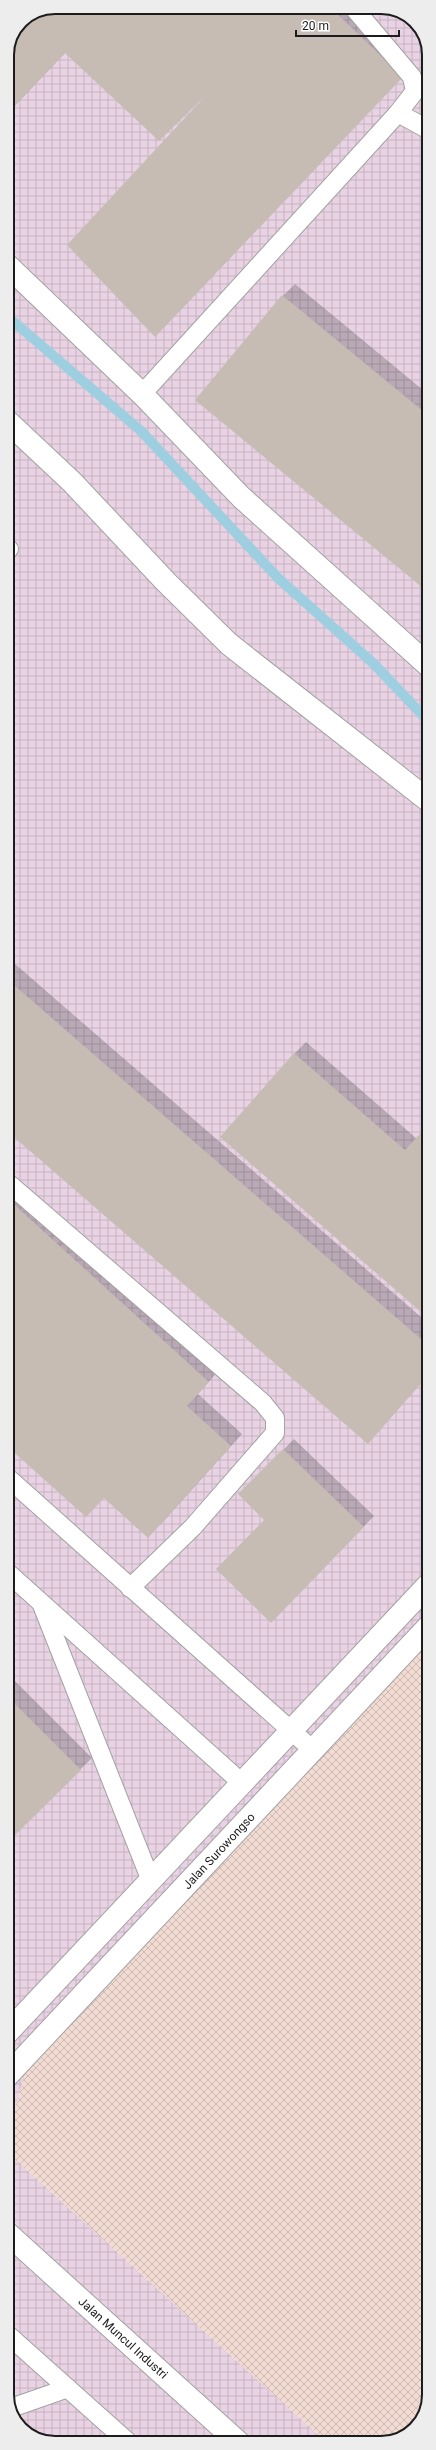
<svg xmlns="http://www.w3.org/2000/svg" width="436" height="2450" font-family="Roboto,sans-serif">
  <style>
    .industrial { fill: url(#industrial-grid) }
    .military { fill: url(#military-cross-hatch) }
    .shadow { fill: #0003 }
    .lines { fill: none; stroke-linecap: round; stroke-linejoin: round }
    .stream { stroke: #9dcfe0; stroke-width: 10 }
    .building { fill: #c6bcb4 }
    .lane-casing { stroke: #a3a3a3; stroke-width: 20 }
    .street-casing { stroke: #a3a3a3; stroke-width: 24 }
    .lane { stroke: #fff; stroke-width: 18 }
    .street { stroke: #fff; stroke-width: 22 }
    .labels { text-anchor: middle; stroke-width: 3.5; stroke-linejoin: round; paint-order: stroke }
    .street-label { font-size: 12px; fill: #1c1c1c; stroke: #fff }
    .rim { fill: none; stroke: #1c1c1c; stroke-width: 2 }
  </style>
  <defs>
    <pattern id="industrial-grid" width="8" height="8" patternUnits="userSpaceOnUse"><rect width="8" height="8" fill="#e8d2e3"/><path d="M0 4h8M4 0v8" fill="none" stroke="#c6b4c2"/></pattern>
    <pattern id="military-cross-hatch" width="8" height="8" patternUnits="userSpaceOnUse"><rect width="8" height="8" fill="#f2dbd2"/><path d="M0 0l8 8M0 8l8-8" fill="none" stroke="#cfbbb4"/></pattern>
  </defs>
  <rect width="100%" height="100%" fill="#eeeae1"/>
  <!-- industrial -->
  <g class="industrial">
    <path d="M 55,7 L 387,7 L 415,21 L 429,48 L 429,1637 L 27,2067 L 7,2135 L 7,55 L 21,21 Z"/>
    <path d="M 7,2152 L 327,2443 L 49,2443 L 21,2429 L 7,2402 Z"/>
  </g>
  <!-- military -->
  <path class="military" d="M 429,1637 L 429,2395 L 417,2427 L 388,2443 L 327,2443 L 7,2152 L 7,2135 L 27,2067 Z"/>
  <!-- shadow -->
  <g class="shadow">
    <path d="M 55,7 L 354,7 L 414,64 L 167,324 L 217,85 L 66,52 L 7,114 L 7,55 L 21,21 Z"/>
    <path d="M 295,284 L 429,395 L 429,592 L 283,296 Z"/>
    <path d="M 7,957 L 429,1324 L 429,1374 L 368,1443 L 7,1129 Z"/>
    <path d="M 306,1042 L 417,1139 L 429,1318 L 294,1054 Z"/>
    <path d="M 7,1176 L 220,1369 L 198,1394 L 242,1434 L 160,1525 L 7,1445 Z"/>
    <path d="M 294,1439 L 374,1516 L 271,1621 L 266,1520 L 240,1494 Z"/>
    <path d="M 7,1673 L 92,1758 L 7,1841 Z"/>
  </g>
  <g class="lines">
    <!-- stream -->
    <path class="stream" d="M 7,316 L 141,431 L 278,578 L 374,664 L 429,722"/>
  </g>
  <!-- building -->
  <g class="building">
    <path d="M 55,7 L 330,7 L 403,77 L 155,337 L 67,245 L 207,94 L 159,141 L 65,53 L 7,114 L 7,55 L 21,21 Z"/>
    <path d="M 282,295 L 429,416 L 429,593 L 195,400 Z"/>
    <path d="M 7,979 L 429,1346 L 429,1374 L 368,1444 L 7,1131 Z"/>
    <path d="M 294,1053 L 405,1150 L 429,1124 L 429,1319 L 220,1137 Z"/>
    <path d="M 7,1198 L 209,1382 L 187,1406 L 231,1446 L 148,1538 L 104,1498 L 86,1517 L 7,1446 Z"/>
    <path d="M 283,1449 L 364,1527 L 271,1623 L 216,1569 L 264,1520 L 238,1494 Z"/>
    <path d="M 7,1696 L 81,1770 L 7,1843 Z"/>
  </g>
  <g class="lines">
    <defs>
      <g id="lane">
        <path d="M 398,113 L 429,130"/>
        <path d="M 142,394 L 398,113 L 415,91 L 412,77 L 353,7"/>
        <path d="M 7,551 L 9,549"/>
        <path d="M 7,1182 L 263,1403 L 275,1418 L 275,1433 L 193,1527 L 130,1588"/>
        <path d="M 7,1477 L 314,1751"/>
        <path d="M 7,1572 L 243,1784"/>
        <path d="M 42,1605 L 151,1881"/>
        <path d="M 7,2334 L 129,2443"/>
        <path d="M 11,2408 L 68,2388"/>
      </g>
      <g id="street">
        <path d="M 7,265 L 142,394 L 241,497 L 429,666"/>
        <path d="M 7,421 L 72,482 L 166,582 L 229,644 L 429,801"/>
        <path d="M 7,2033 L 429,1584"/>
        <path d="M 7,2076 L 429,1626"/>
        <path d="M 7,2233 L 239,2443"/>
      </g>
    </defs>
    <!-- lane casing -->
    <use href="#lane" class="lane-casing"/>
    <!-- street casing -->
    <use href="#street" class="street-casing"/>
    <!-- lane -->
    <use href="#lane" class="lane"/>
    <!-- street -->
    <use href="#street" class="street"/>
  </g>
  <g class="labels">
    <!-- street labels -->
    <g class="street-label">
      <text transform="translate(219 1851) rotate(-47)" y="4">Jalan Surowongso</text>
      <text transform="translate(123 2338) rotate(42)" y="4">Jalan Muncul Industri</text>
    </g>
  </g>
  <!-- crop -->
  <path d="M0 0H436V2450H0ZM55 14H381A41 41 0 0 1 422 55V2395A41 41 0 0 1 381 2436H55A41 41 0 0 1 14 2395V55A41 41 0 0 1 55 14Z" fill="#ededed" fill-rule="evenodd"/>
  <path class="rim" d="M55 14H381A41 41 0 0 1 422 55V2395A41 41 0 0 1 381 2436H55A41 41 0 0 1 14 2395V55A41 41 0 0 1 55 14Z"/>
  <!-- scale -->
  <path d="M296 30v6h103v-6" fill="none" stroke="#1c1c1c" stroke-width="2"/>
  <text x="302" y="30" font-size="12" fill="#1c1c1c" stroke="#ffffff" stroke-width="3" paint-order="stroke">20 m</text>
</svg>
